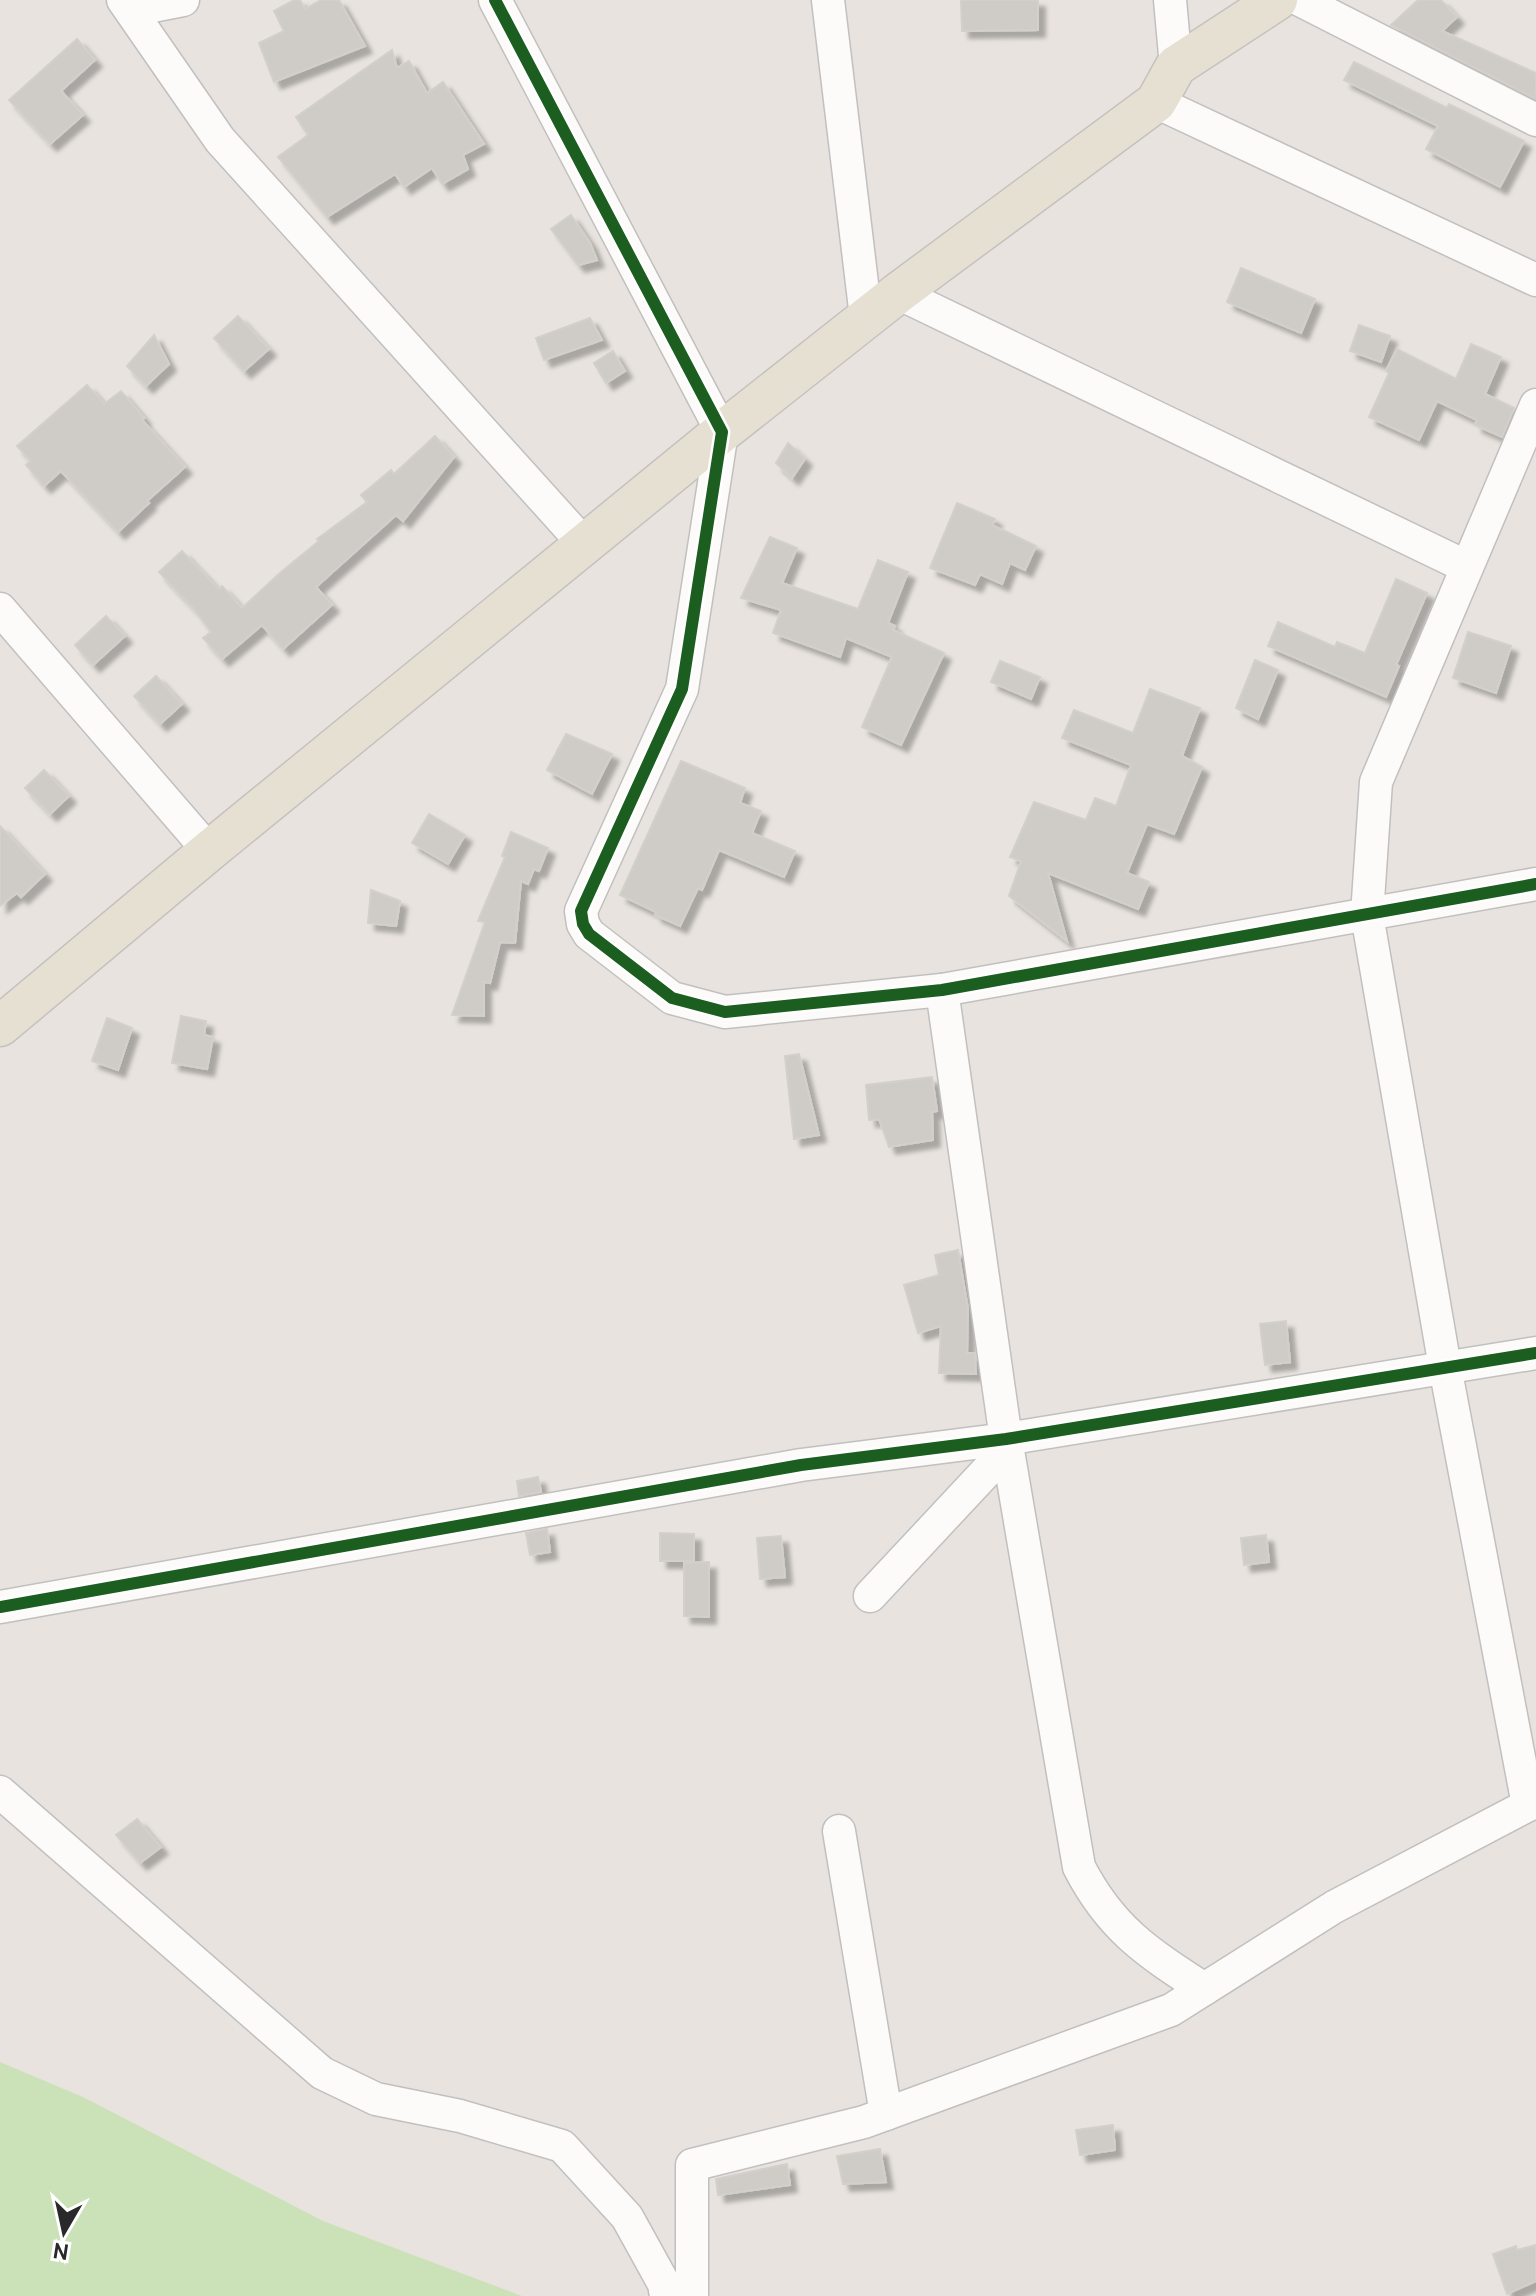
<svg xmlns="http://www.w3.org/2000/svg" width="1536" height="2296" font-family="Cabin,sans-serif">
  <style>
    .green { fill: #cbe2b8 }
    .building { fill: #cfccc8; stroke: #d3cfcb; stroke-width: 2; filter: url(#shadow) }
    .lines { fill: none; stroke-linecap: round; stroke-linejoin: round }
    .minor-casing { stroke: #c1c0c0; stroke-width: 35 }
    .major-casing { stroke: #c4c2c0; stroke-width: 43 }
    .minor { stroke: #fcfbfa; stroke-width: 32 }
    .major { stroke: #e6e0d3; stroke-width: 40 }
    .cycleway-casing { stroke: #fff; stroke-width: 17 }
    .cycleway { stroke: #1b5e20; stroke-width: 12 }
  </style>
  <defs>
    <filter id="shadow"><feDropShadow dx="7" dy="7" stdDeviation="2" flood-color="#0004"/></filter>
  </defs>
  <rect width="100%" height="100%" fill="#e8e3de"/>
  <!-- green -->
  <path class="green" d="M 0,2062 L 83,2097 L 323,2221 L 522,2296 L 0,2296 Z"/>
  <!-- building -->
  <g class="building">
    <path d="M 294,0 L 300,0 L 305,9 L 321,0 L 339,0 L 365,46 L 274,82 L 259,43 L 284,31 L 274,11 Z"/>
    <path d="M 961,0 L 1038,0 L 1038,30 L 962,31 Z"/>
    <path d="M 1418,0 L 1441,0 L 1457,17 L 1442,31 L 1536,73 L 1536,99 L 1391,25 Z"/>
    <path d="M 77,39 L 95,60 L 61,91 L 83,115 L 50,144 L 9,100 Z"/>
    <path d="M 392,50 L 397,68 L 409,61 L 427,93 L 443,82 L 484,144 L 463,155 L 468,169 L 442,184 L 432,168 L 404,187 L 395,174 L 327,217 L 278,157 L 308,135 L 296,117 Z"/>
    <path d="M 1354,62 L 1447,108 L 1449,104 L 1524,141 L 1500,187 L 1426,149 L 1438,126 L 1344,80 Z"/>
    <path d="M 571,215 L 590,243 L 597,260 L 578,265 L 551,229 Z"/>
    <path d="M 1241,268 L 1315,299 L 1301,333 L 1227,302 Z"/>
    <path d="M 238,316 L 269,349 L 244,371 L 214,338 Z"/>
    <path d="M 590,318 L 602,340 L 544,360 L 536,338 Z"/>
    <path d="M 1359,325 L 1390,336 L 1381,362 L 1350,351 Z"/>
    <path d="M 154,335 L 169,364 L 146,386 L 127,366 Z"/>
    <path d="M 1471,344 L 1501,357 L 1485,394 L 1514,408 L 1502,437 L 1475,425 L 1477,420 L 1437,401 L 1419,440 L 1369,417 L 1389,373 L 1386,371 L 1397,349 L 1456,379 Z"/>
    <path d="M 613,351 L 625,371 L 606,383 L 594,363 Z"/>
    <path d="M 87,385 L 104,404 L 121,391 L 144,418 L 142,420 L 185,467 L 147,501 L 149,503 L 118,532 L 61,471 L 44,486 L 26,465 L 31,461 L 17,446 Z"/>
    <path d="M 435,436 L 454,457 L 403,521 L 396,515 L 316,587 L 332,605 L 283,649 L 262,625 L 222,659 L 203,638 L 211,632 L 194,609 L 159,572 L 182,551 L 219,590 L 222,586 L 242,608 L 281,572 L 319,541 L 317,539 L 367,502 L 361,495 L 391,470 L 394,474 Z"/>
    <path d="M 788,443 L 805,459 L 792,478 L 776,463 Z"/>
    <path d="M 957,503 L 995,519 L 992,525 L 1036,546 L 1025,570 L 1010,563 L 1002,584 L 980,574 L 975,585 L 930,568 Z"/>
    <path d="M 770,537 L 797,548 L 782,583 L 858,609 L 878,560 L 908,572 L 888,623 L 895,626 L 893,630 L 944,653 L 901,745 L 862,727 L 892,657 L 846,638 L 840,657 L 773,633 L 781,610 L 741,598 Z"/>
    <path d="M 1396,579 L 1427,593 L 1396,665 L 1399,666 L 1386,697 L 1268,646 L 1278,622 L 1335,647 L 1337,642 L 1365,653 Z"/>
    <path d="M 106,616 L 125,636 L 93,665 L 75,645 Z"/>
    <path d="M 1468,632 L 1511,646 L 1496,693 L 1453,678 Z"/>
    <path d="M 1255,660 L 1278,670 L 1258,719 L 1236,708 Z"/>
    <path d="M 1000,661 L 1040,677 L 1031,699 L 991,682 Z"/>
    <path d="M 156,676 L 182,704 L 160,724 L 134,696 Z"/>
    <path d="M 1150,689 L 1200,708 L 1182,756 L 1202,767 L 1174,834 L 1147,824 L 1127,873 L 1149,882 L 1138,909 L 1048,873 L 1067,941 L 1009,896 L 1021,861 L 1010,857 L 1034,802 L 1086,820 L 1095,798 L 1116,806 L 1131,765 L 1062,738 L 1074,710 L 1133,733 Z"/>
    <path d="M 566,734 L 612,754 L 592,794 L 547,770 Z"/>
    <path d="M 681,761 L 745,788 L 740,803 L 761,811 L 752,833 L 795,851 L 784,877 L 719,850 L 702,890 L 698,888 L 680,926 L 655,915 L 656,912 L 620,895 Z"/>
    <path d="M 44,770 L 69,796 L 50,814 L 25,788 Z"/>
    <path d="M 429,814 L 465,835 L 448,864 L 412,843 Z"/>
    <path d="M 0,826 L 45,874 L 21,897 L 17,893 L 0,906 Z"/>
    <path d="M 511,832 L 548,848 L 539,871 L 534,869 L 528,884 L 521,881 L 515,943 L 500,942 L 490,983 L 484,982 L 484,1016 L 452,1015 L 485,922 L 478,921 L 505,857 L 502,856 Z"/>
    <path d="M 371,890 L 400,901 L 396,926 L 368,923 Z"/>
    <path d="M 181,1016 L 206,1021 L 204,1035 L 213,1037 L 207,1069 L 172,1063 Z"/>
    <path d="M 107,1018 L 132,1028 L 118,1070 L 92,1061 Z"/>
    <path d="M 799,1054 L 819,1135 L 794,1139 L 785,1056 Z"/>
    <path d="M 932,1077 L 937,1111 L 932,1112 L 933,1140 L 889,1147 L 879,1119 L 869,1120 L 866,1085 Z"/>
    <path d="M 958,1250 L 968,1309 L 967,1353 L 975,1353 L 976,1374 L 939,1373 L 941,1326 L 918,1333 L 904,1285 L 939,1275 L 935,1255 Z"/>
    <path d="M 1286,1321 L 1290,1362 L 1265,1365 L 1260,1324 Z"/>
    <path d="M 538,1477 L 541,1492 L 519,1496 L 517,1481 Z"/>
    <path d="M 547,1529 L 550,1552 L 530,1555 L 526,1533 Z"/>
    <path d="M 660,1533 L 694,1534 L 694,1561 L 660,1561 Z"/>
    <path d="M 1266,1535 L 1269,1562 L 1244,1565 L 1241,1538 Z"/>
    <path d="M 781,1536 L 785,1577 L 760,1579 L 757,1538 Z"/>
    <path d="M 709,1562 L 709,1617 L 684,1616 L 684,1563 Z"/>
    <path d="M 137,1819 L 161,1847 L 140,1863 L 116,1835 Z"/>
    <path d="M 1113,2125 L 1115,2150 L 1080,2155 L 1076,2130 Z"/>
    <path d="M 880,2149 L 886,2182 L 843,2184 L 837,2156 Z"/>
    <path d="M 787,2164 L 790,2185 L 718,2195 L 716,2179 Z"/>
    <path d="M 1536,2245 L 1536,2281 L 1507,2294 L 1493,2254 L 1516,2246 L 1517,2250 Z"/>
  </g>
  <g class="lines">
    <defs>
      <g id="minor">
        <path d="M 123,0 L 220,140 L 585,545"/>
        <path d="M 495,0 L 722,432 L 682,689 L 581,911 L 583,924 L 589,934 L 672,998 L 725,1012 L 942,990 L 1536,884"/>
        <path d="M 828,0 L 866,317"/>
        <path d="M 1170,0 L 1176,66"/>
        <path d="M 1300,0 L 1536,120"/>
        <path d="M 132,10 L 183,0"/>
        <path d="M 1156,102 L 1536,280"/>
        <path d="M 898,293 L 1467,567"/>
        <path d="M 0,609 L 209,851"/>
        <path d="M 942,990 L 1006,1439 L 1079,1867 C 1111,1929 1147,1952 1204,1989"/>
        <path d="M 870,1596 L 998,1459 L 1006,1439"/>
        <path d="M 0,1607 L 801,1465 L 1006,1439 L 1536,1353"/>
        <path d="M 0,1792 L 322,2073 L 376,2099 L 460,2116 L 562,2146 L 627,2217 L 664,2284 L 666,2296"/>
        <path d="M 1528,1805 L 1445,1367 L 1367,915 L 1376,782 L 1536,405"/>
        <path d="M 839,1831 L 886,2114"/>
        <path d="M 692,2296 L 692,2165 L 864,2122 L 1171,2010 L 1334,1907 L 1536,1801"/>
      </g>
      <path id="major" d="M 0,1026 L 209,851 L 722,432 L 898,293 L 1156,102 L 1176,66 L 1277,0"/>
    </defs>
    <!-- minor casing -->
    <use href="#minor" class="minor-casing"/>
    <!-- major casing -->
    <use href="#major" class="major-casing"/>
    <!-- minor -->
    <use href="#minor" class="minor"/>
    <!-- major -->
    <use href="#major" class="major"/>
    <defs>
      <g id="cycleway">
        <path d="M 495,0 L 722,432 L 682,689 L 581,911 L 583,924 L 589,934 L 672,998 L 725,1012 L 942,990 L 1536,884"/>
        <path d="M 0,1607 L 801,1465 L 1006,1439 L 1536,1353"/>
      </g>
    </defs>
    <!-- cycleway casing -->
    <use href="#cycleway" class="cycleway-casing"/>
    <!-- cycleway -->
    <use href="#cycleway" class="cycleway"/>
  </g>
  <!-- north arrow -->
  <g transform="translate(64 2232) rotate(189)" stroke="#ffffff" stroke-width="6" paint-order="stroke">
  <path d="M0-6L14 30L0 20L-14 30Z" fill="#292929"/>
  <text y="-12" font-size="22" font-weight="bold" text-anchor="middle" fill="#292929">N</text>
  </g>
</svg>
